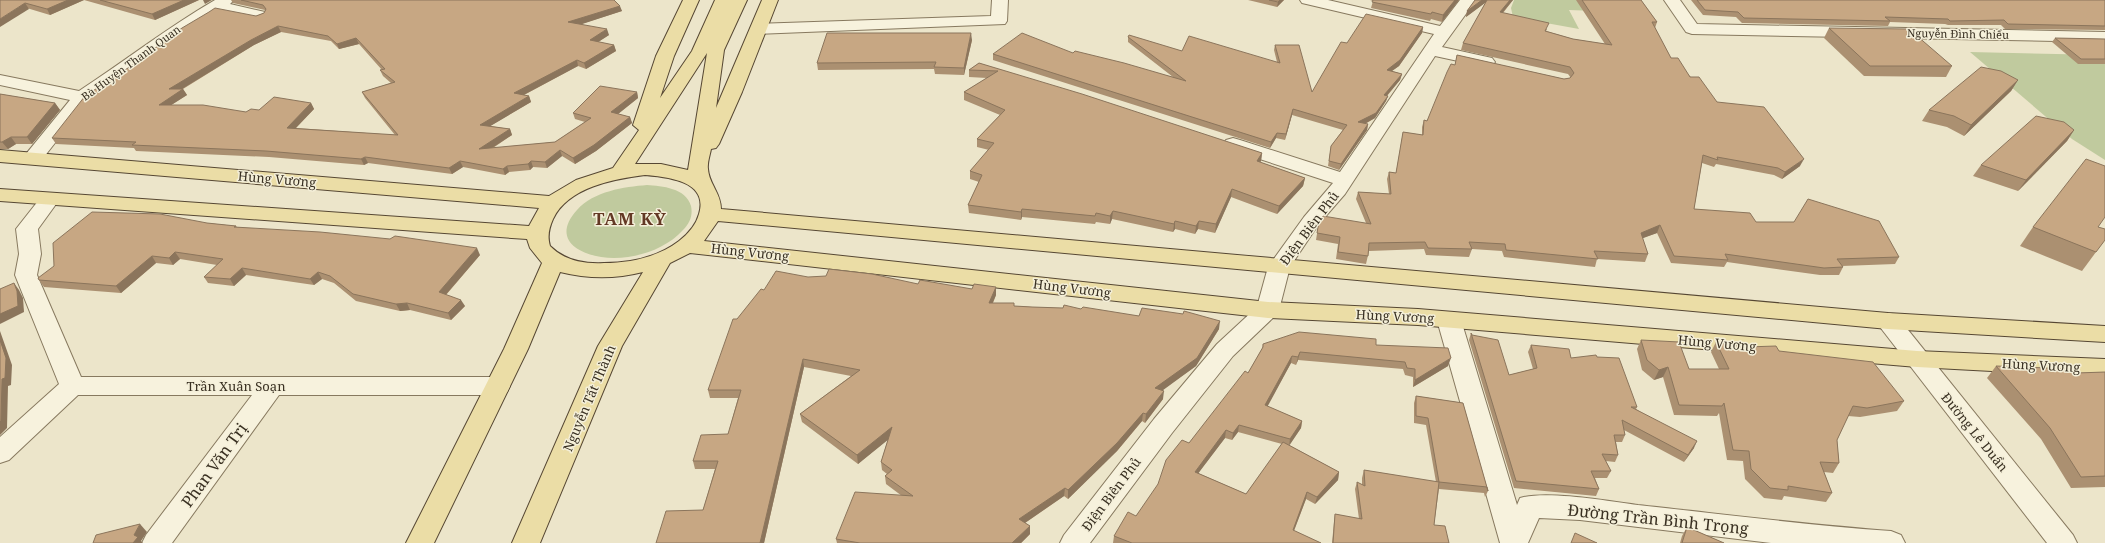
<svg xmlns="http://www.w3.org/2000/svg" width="2105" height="543" font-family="'Noto Serif',serif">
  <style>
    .green { fill: #c0ca9e }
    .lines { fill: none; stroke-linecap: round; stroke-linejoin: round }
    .minor-casing { stroke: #87795f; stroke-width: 2 }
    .major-casing { stroke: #564733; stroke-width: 2 }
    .minor { fill: #f7f2dd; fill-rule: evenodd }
    .major { fill: #ebdda6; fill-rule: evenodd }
    .wall { fill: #ab9071; fill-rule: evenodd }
    .shaded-wall { fill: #8b755c }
    .building { fill: #c7a783; stroke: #8b755c; fill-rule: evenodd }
    .labels { text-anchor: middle; stroke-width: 3; stroke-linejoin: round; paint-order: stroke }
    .far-street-label { font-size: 11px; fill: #393022; stroke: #f4efd9 }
    .street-label { font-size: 13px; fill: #393022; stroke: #f4efd9 }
    .near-street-label { font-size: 16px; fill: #393022; stroke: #f4efd9 }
    .district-label { font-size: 17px; font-weight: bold; letter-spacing: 1px; fill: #633824; stroke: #f4efd9 }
  </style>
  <rect width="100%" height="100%" fill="#ece5ca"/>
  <!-- green -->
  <g class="green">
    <path d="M 1514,0 L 1640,0 L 1649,13 L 1569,10 L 1579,29 L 1513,17 L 1511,8 Z"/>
    <path d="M 1970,52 L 2105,55 L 2105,160 L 2072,139 Z"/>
    <path d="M 647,185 C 662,186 686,188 691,206 C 693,215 690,223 683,230 C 667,248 639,258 614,258 C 585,258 548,242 577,210 C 594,191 624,187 647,185 Z"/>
  </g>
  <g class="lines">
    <defs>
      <g id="minor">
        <path d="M 215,0 L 234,0 L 230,4 L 265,12 L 267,15 L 265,18 L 259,20 L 218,12 L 190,28 L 134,71 L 88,101 L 40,162 L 33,164 L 26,162 L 23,158 L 26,154 L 70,100 L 0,85 L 0,75 L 79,91 C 125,61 168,27 215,0 Z"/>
        <path d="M 992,0 L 1008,0 L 1007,21 L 1005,24 L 758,34 L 752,32 L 750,29 L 752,26 L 758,24 L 991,16 Z"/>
        <path d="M 1300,0 L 1328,0 L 1440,26 L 1460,0 L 1476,0 L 1442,47 L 1492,58 L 1495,62 L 1492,66 L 1486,67 L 1435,56 L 1345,194 L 1318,225 L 1290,267 L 1279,310 L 1276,315 L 1233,356 L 1172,433 L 1090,543 L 1060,543 L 1064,535 L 1154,419 L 1217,344 L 1257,307 L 1268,267 L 1304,217 L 1333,183 L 1226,148 L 1223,144 L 1226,140 L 1233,138 L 1240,140 L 1340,172 L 1434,34 L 1302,3 Z"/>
        <path d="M 1664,0 L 1680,0 L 1697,24 L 2105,32 L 2105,42 L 1692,34 L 1686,32 Z"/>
        <path d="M 49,194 L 56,196 L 59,200 L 38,229 L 41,254 L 37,275 L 81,377 L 498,377 L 507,380 L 510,386 L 507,392 L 498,395 L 279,395 L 172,543 L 142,543 L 146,535 L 252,395 L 78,395 L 9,460 L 0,463 L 0,437 L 59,384 L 15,275 L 19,254 L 16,229 L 42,196 Z"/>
        <path d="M 1449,312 L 1457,314 L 1461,320 L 1517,505 L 1520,498 C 1546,490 1609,501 1638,505 C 1722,514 1806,525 1891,531 L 1901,535 L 1905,543 L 1771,543 L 1580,520 L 1539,518 L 1528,543 L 1500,543 L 1437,320 L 1441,314 Z"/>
        <path d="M 1888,313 L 1896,315 L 2073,535 L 2077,543 L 2047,543 L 1880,327 L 1876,321 L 1880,315 Z"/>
      </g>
      <path id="major" d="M 683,0 L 699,0 L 674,56 L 660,98 L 692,51 L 715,0 L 731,0 L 728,8 L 731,0 L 747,0 L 724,50 L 716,108 L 762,0 L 778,0 L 742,92 L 719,144 L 716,148 L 711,149 C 710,155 707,163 708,169 C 709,184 721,193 721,209 L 1888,313 L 2105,326 L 2105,342 L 1888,329 L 718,221 L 704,241 L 1268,302 L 1418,309 L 1917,351 L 2105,359 L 2105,377 L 1917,367 L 1418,325 L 1268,318 L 690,253 L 670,263 L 622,346 L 540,543 L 512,543 L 598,346 L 643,272 C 616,279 588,279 560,272 L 528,349 L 434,543 L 406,543 L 504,349 L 542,263 L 530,248 L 527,239 L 0,201 L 0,189 L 529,226 L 539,208 L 0,162 L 0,150 L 549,196 L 576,180 L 613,168 L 639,130 L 633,125 L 656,56 ZM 707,53 L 688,170 L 661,164 L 635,164 ZM 645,175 C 668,177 709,181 699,214 C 696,225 688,234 679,241 C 658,257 630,263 604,263 C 584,264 565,261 550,246 C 547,236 549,228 553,219 C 568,187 614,179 645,175 Z"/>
    </defs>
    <!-- minor casing -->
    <use href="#minor" class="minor-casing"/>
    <!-- major casing -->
    <use href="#major" class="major-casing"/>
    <!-- minor -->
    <use href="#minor" class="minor"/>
    <!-- major -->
    <use href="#major" class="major"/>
  </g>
  <!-- wall -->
  <g class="wall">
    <path d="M 0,0 L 199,0 L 155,20 L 84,0 L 50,15 Z"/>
    <path d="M 231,0 L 614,0 L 622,11 L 581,24 L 609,35 L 598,42 L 614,45 L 616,51 L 586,69 L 578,66 L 524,95 L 529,96 L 531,102 L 490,126 L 510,129 L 512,135 L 493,148 L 555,142 L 585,122 L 575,119 L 573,113 L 637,92 L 638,98 L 618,114 L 630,117 L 632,123 L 596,151 L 575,164 L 562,156 L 547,168 L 533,167 L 530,170 L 509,172 L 505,175 L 463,167 L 452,174 L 368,163 L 364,165 L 269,157 L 136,151 L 134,148 L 56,144 L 52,138 L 256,16 L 264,13 L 265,10 L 233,3 ZM 281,32 L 331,41 L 339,49 L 359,44 L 382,70 L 380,70 L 383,76 L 391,83 L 362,92 L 365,98 L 395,135 L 296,128 L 314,109 L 311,103 L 259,110 L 246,112 L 171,105 L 187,95 L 183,89 L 254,45 Z"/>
    <path d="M 1248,0 L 1284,0 L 1277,7 Z"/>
    <path d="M 1370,0 L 1459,0 L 1442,22 L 1431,19 L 1430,21 L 1371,8 L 1373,1 Z"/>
    <path d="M 1475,0 L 1513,0 L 1503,13 L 1547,29 L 1546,31 L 1573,39 L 1605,44 L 1576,0 L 1641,0 L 1657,22 L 1655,28 L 1671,58 L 1717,102 L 1800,166 L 1782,179 L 1774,175 L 1716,164 L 1714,167 L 1702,163 L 1694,209 L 1756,222 L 1899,257 L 1895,264 L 1842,266 L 1843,267 L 1839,275 L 1820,275 L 1727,262 L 1724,267 L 1671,263 L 1657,233 L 1642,238 L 1648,254 L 1645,262 L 1597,259 L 1595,267 L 1504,257 L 1502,251 L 1472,249 L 1469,257 L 1426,255 L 1424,249 L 1369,251 L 1366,264 L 1336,259 L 1338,244 L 1316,240 L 1319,221 L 1366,223 L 1356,199 L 1358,192 L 1389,194 L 1387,179 L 1389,172 L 1396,173 L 1403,132 L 1422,135 L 1422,127 L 1424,120 L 1427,121 L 1455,65 L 1457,55 L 1564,79 L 1571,78 L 1568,74 L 1461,50 L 1463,43 L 1486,2 L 1466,17 L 1467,11 Z"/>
    <path d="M 1691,0 L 2105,0 L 2105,30 L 2005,29 L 2001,25 L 1948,25 L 1945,24 L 1890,22 L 1888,26 L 1742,23 L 1736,17 L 1703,15 Z"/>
    <path d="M 1423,27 L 1422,33 L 1399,66 L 1392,71 L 1402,74 L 1400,80 L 1387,96 L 1388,96 L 1386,101 L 1375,118 L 1365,124 L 1368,124 L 1367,130 L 1339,170 L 1328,166 L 1331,146 L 1343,130 L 1292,115 L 1285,140 L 1276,138 L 1270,148 L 993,60 L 993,54 L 1073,53 L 1173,77 L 1128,42 L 1128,37 L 1182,51 L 1277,62 L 1274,50 L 1275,45 L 1312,92 L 1347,43 Z"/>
    <path d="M 1829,28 L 1952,66 L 1946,77 L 1864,76 L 1824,38 Z"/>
    <path d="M 2055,38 L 2105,39 L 2105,64 L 2078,64 L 2052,42 Z"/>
    <path d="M 972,40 L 964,75 L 935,74 L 934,69 L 818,70 L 817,63 Z"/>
    <path d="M 979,63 L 1262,153 L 1261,161 L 1260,162 L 1305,178 L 1303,186 L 1277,214 L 1231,197 L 1215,233 L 1198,229 L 1195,234 L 1175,229 L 1173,232 L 1112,219 L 1110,224 L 1096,222 L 1095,224 L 1022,217 L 1021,220 L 969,213 L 968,205 L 979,182 L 970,179 L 970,171 L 989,150 L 977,147 L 977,139 L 1000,115 L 964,100 L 964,92 L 987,78 L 969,77 L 969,70 Z"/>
    <path d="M 2018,80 L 2011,91 L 1964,136 L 1947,127 L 1922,121 L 1929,110 Z"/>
    <path d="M 0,94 L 55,103 L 60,110 L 32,144 L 16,144 L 8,149 L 0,149 Z"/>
    <path d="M 2074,130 L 2067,141 L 2018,191 L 1973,176 L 1981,165 Z"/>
    <path d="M 207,223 L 236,226 L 237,227 L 480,255 L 446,295 L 465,306 L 451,320 L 410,310 L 400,311 L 356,301 L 334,283 L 322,279 L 314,285 L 246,275 L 234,286 L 208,283 L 204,277 L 217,265 L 180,259 L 173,265 L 156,263 L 121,293 L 44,287 L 39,280 Z"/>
    <path d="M 2033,227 L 2098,227 L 2096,252 L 2082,271 L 2020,246 Z"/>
    <path d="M 808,277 L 918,284 L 972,289 L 996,287 L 996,295 L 993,303 L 1014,303 L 1014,306 L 1032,307 L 1081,309 L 1139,316 L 1219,329 L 1196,366 L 1162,390 L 1163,399 L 1145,423 L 1142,421 L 1117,451 L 1068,499 L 1064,496 L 1025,523 L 1030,526 L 1030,534 L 1021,543 L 837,543 L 836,539 L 902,496 L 886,484 L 885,476 L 887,474 L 882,470 L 881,462 L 888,439 L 858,464 L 802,422 L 800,414 L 851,376 L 804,367 L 764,543 L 656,543 L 703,510 L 715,469 L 695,469 L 693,461 L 728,434 L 738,398 L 710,398 L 708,390 L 737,319 L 764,290 Z"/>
    <path d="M 1471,333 L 1472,335 L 1509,375 L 1533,369 L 1528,352 L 1531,345 L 1571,358 L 1597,357 L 1637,407 L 1636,409 L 1694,448 L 1684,462 L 1624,430 L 1625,435 L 1622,442 L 1616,442 L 1618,455 L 1615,462 L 1606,461 L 1611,471 L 1607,478 L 1595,478 L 1599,489 L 1596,496 L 1514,488 L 1469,340 Z"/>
    <path d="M 1641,340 L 1689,369 L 1719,369 L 1711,352 L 1716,342 L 1746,347 L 1779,351 L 1904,401 L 1897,411 L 1860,417 L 1848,416 L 1837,440 L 1839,463 L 1833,473 L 1824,472 L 1832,493 L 1826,502 L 1784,496 L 1782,500 L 1764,498 L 1745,479 L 1743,461 L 1727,460 L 1719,413 L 1717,416 L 1674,415 L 1663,377 L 1654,380 L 1642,370 L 1637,349 Z"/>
    <path d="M 1263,344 L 1376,345 L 1448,366 L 1413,387 L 1413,377 L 1405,375 L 1403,369 L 1298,360 L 1296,365 L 1291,363 L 1267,406 L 1302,421 L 1301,428 L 1289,445 L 1339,472 L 1338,480 L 1315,504 L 1306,499 L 1294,531 L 1321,543 L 1113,543 L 1114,536 L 1136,516 L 1189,443 L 1248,373 L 1262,349 ZM 1238,432 L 1282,444 L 1246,494 L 1198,473 L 1225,438 L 1232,440 Z"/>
    <path d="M 1996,366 L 2077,373 L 2105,372 L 2105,487 L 2071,488 L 2041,439 L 1987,378 Z"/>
    <path d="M 1416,396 L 1463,403 L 1488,491 L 1485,497 L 1484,493 L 1439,489 L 1434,525 L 1449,543 L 1332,543 L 1334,522 L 1335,514 L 1359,519 L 1355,489 L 1357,482 L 1362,485 L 1362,478 L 1364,470 L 1436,482 L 1426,425 L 1414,423 L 1414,403 Z"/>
    <path d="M 1687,527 L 1724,543 L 1680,543 L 1682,536 Z"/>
  </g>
  <!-- shaded-wall -->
  <g class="shaded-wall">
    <path d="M 68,0 L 84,0 L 50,15 L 47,9 Z"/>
    <path d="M 184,0 L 199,0 L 155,20 L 152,14 Z"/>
    <path d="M 203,0 L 212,0 L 205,4 Z"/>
    <path d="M 1280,0 L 1284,0 L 1277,7 L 1278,2 Z"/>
    <path d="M 1455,0 L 1459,0 L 1442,22 L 1443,15 Z"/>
    <path d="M 1482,0 L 1489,0 L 1466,17 L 1467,11 Z"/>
    <path d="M 1510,0 L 1513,0 L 1498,18 L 1500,12 Z"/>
    <path d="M 25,3 L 29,9 L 0,27 L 0,19 Z"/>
    <path d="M 620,6 L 622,11 L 570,28 L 568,22 Z"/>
    <path d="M 278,26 L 281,32 L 254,45 L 172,95 L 169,89 L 251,40 Z"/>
    <path d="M 1423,27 L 1422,33 L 1399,66 L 1386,75 L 1387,70 Z"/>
    <path d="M 607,29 L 609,35 L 592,46 L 590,40 Z"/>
    <path d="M 971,33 L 972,40 L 964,75 L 964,68 Z"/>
    <path d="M 356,38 L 359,44 L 339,49 L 337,44 Z"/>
    <path d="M 614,45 L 616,51 L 586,69 L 584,63 Z"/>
    <path d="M 577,60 L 578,66 L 516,99 L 514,93 Z"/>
    <path d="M 1402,74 L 1400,80 L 1383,100 L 1384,95 Z"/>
    <path d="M 2018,80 L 2011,91 L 1964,136 L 1971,125 Z"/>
    <path d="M 183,89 L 187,95 L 162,111 L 159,105 Z"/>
    <path d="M 637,92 L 638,98 L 613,118 L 611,112 Z"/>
    <path d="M 529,96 L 531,102 L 482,131 L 480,125 Z"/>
    <path d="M 1388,96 L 1386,101 L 1375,118 L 1357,128 L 1358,122 Z"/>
    <path d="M 55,103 L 60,110 L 32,144 L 27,137 Z"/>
    <path d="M 311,103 L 314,109 L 290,134 L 287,128 Z"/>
    <path d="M 1293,109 L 1292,115 L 1285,140 L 1286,134 Z"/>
    <path d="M 630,117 L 632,123 L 596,151 L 575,164 L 573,158 Z"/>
    <path d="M 1368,124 L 1367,130 L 1339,170 L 1341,164 Z"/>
    <path d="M 510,129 L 512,135 L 481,155 L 479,149 Z"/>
    <path d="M 2074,130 L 2067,141 L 2018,191 L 2026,180 Z"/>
    <path d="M 1277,133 L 1276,138 L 1270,148 L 1271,142 Z"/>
    <path d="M 11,137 L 16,144 L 8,149 L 2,142 Z"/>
    <path d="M 560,150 L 562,156 L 547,168 L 545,162 Z"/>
    <path d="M 1262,153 L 1261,161 L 1255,169 L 1257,161 Z"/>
    <path d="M 365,157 L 368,163 L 364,165 L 361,159 Z"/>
    <path d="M 1804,159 L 1800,166 L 1782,179 L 1785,172 Z"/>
    <path d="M 460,161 L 463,167 L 452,174 L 449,168 Z"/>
    <path d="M 531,161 L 533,167 L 530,170 L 528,164 Z"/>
    <path d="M 507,166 L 509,172 L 505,175 L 503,169 Z"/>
    <path d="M 1305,178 L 1303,186 L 1277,214 L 1279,206 Z"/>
    <path d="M 1232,189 L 1231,197 L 1215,233 L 1216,224 Z"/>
    <path d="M 1022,209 L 1022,217 L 1021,220 L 1021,212 Z"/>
    <path d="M 1113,211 L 1112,219 L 1110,224 L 1110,216 Z"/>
    <path d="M 1175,221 L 1175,229 L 1173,232 L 1174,224 Z"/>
    <path d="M 1199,221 L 1198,229 L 1195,234 L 1196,226 Z"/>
    <path d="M 1660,225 L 1657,233 L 1638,240 L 1641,233 Z"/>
    <path d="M 477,248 L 480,255 L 442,299 L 439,292 Z"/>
    <path d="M 175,252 L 180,259 L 173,265 L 169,258 Z"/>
    <path d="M 152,256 L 156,263 L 121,293 L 116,286 Z"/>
    <path d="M 242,268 L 246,275 L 234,286 L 230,279 Z"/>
    <path d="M 318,272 L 322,279 L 314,285 L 310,279 Z"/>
    <path d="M 14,283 L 19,290 L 23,298 L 24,312 L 0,324 L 0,314 Z"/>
    <path d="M 996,287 L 996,295 L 989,311 L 989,303 Z"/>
    <path d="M 461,300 L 465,306 L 451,320 L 448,313 Z"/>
    <path d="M 407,303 L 410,310 L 400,311 L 396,304 Z"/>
    <path d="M 1220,321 L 1219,329 L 1196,366 L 1155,396 L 1155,388 Z"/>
    <path d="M 0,331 L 12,365 L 11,385 L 8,386 L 7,428 L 0,435 Z"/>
    <path d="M 1300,352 L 1298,360 L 1296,365 L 1298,357 Z"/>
    <path d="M 1292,356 L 1291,363 L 1264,413 L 1265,405 Z"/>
    <path d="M 1451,358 L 1448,366 L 1413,387 L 1415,380 Z"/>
    <path d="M 803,359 L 804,367 L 764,543 L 760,543 Z"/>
    <path d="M 1668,367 L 1663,377 L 1654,380 L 1659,370 Z"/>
    <path d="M 1164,391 L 1163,399 L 1145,423 L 1146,414 Z"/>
    <path d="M 1143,413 L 1142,421 L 1117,451 L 1068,499 L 1068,490 Z"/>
    <path d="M 1302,421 L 1301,428 L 1289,446 L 1290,439 Z"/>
    <path d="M 1239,425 L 1238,432 L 1232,440 L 1233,433 Z"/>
    <path d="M 892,427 L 894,435 L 858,464 L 857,455 Z"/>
    <path d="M 1226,430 L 1225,438 L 1194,479 L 1195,472 Z"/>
    <path d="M 1697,441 L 1694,448 L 1684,462 L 1688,455 Z"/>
    <path d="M 1339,472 L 1338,480 L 1315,504 L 1317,497 Z"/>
    <path d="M 1065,488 L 1064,496 L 1019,527 L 1019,519 Z"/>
    <path d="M 1307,492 L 1306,499 L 1291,538 L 1293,530 Z"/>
    <path d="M 140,524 L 147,532 L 141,541 L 143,543 L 133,543 L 134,535 Z"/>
    <path d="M 1030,526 L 1030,534 L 1021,543 L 1012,543 Z"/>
  </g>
  <!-- building -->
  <g class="building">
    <path d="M 0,0 L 68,0 L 47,9 L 25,3 L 0,19 Z"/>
    <path d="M 100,0 L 184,0 L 152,14 Z"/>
    <path d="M 241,0 L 614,0 L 620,6 L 568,22 L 607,29 L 590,40 L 614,45 L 584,63 L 577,60 L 514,93 L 529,96 L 480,125 L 510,129 L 479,149 L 555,142 L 591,118 L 573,113 L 600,86 L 637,92 L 611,112 L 630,117 L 594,145 L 573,158 L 560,150 L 545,162 L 531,161 L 528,164 L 507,166 L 503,169 L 460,161 L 449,168 L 365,157 L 361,159 L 266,151 L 132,145 L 136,142 L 52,138 L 85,96 L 131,66 L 182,28 L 209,12 L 215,8 L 256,16 L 264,13 L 266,9 L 263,5 ZM 278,26 L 328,36 L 337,44 L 356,38 L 385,69 L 380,70 L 395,82 L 362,92 L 398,135 L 287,128 L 311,103 L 274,97 L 259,110 L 251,109 L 246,112 L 203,105 L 159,105 L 183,89 L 169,89 L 251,40 Z"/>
    <path d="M 1269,0 L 1280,0 L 1278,2 Z"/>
    <path d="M 1373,0 L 1455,0 L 1443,15 L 1432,12 L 1431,14 L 1372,2 Z"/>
    <path d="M 1475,0 L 1482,0 L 1467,11 Z"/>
    <path d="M 1487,0 L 1510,0 L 1500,12 L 1549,23 L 1545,31 L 1573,39 L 1612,45 L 1582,0 L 1641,0 L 1657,22 L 1652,22 L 1671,58 L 1678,58 L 1690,77 L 1699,77 L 1717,102 L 1764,107 L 1804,159 L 1785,172 L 1778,168 L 1717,157 L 1718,160 L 1703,155 L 1694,209 L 1750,213 L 1756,222 L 1794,222 L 1808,199 L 1879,221 L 1899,257 L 1837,259 L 1843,267 L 1824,268 L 1725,254 L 1728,260 L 1674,256 L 1660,225 L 1641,233 L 1648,254 L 1594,251 L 1598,259 L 1506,250 L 1505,244 L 1469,242 L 1472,249 L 1428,248 L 1425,242 L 1369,243 L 1368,256 L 1338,252 L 1340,237 L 1317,233 L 1319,221 L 1323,216 L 1371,224 L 1358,192 L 1391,194 L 1389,172 L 1396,173 L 1403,132 L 1423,135 L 1424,120 L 1427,121 L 1447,72 L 1451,64 L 1455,65 L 1457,55 L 1564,79 L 1570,78 L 1574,73 L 1570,67 L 1463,43 Z"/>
    <path d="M 1697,0 L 2105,0 L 2105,26 L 2008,24 L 2004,20 L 1950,21 L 1948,19 L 1885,17 L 1890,21 L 1744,18 L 1738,12 L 1705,10 Z"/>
    <path d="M 1366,14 L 1423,27 L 1400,60 L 1387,70 L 1402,74 L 1384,95 L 1388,96 L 1376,113 L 1358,122 L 1368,124 L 1341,164 L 1329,161 L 1331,146 L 1347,125 L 1293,109 L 1286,134 L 1277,133 L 1271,142 L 993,54 L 1022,33 L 1073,53 L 1075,51 L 1124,63 L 1186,81 L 1128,37 L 1129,35 L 1182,51 L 1189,36 L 1280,63 L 1275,45 L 1299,45 L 1312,92 L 1341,42 L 1347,43 Z"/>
    <path d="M 1829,28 L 1909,29 L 1952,66 L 1870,66 Z"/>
    <path d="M 827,33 L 971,33 L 964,68 L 934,67 L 936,62 L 817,63 Z"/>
    <path d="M 2055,38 L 2105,39 L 2105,59 L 2081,59 Z"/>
    <path d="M 979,63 L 1082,94 L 1262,153 L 1257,161 L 1305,178 L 1279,206 L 1232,189 L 1216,224 L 1199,221 L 1196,226 L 1175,221 L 1174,224 L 1113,211 L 1110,216 L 1096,213 L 1095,216 L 1022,209 L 1021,212 L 968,205 L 982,175 L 970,171 L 994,143 L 977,139 L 1005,110 L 964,92 L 998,71 L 969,70 Z"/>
    <path d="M 1981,67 L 2001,71 L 2018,80 L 1971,125 L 1954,116 L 1929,110 Z"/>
    <path d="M 0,94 L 55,103 L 27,137 L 11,137 L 2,142 L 0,142 Z"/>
    <path d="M 2036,116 L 2064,122 L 2074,130 L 2026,180 L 1981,165 Z"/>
    <path d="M 2086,159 L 2105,166 L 2105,217 L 2098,227 L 2105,229 L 2105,240 L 2096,252 L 2033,227 Z"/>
    <path d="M 92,212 L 160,214 L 207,223 L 236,226 L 234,227 L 320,232 L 390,239 L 395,236 L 477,248 L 439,292 L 461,300 L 448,313 L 407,303 L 396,304 L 353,294 L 330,276 L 318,272 L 310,279 L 242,268 L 230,279 L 204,277 L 223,259 L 175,252 L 169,258 L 152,256 L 116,286 L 39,280 L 38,278 L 54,266 L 53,243 Z"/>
    <path d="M 829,269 L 872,274 L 918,284 L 920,280 L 972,289 L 974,284 L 996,287 L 989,303 L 1014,303 L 1014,306 L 1032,307 L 1063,308 L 1064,305 L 1081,309 L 1083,307 L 1139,316 L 1142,308 L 1183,314 L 1184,311 L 1220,321 L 1197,358 L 1155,388 L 1164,391 L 1146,414 L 1143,413 L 1117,443 L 1068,490 L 1065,488 L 1019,519 L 1030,526 L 1012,543 L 860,543 L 836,539 L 855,492 L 913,496 L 885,476 L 892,470 L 881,462 L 892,427 L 857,455 L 800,414 L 860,370 L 803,359 L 760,543 L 656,543 L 666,511 L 703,510 L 718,461 L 693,461 L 701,435 L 728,434 L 741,390 L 708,390 L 733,319 L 737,319 L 761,289 L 764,290 L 776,271 L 808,277 L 826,276 Z"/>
    <path d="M 14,283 L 17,291 L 18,306 L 0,314 L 0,289 Z"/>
    <path d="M 1299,332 L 1376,339 L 1376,345 L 1448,348 L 1451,358 L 1415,380 L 1415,369 L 1407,368 L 1405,362 L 1300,352 L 1298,357 L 1292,356 L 1265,405 L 1302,421 L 1290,439 L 1239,425 L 1233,433 L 1226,430 L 1195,472 L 1246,494 L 1283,442 L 1339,472 L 1317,497 L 1307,492 L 1293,530 L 1321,543 L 1132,543 L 1114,536 L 1128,512 L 1136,516 L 1158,484 L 1166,460 L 1182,440 L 1189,443 L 1245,371 L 1248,373 L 1263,347 L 1263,344 Z"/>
    <path d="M 1471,333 L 1472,335 L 1498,340 L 1509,375 L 1537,368 L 1531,345 L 1569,349 L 1571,358 L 1596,355 L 1597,357 L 1619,358 L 1637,407 L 1631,407 L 1697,441 L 1688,455 L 1622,420 L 1625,435 L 1614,435 L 1618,455 L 1602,454 L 1611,471 L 1591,471 L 1599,489 L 1516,481 Z"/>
    <path d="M 0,340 L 6,358 L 5,378 L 2,379 L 1,421 L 0,422 Z"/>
    <path d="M 1641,340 L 1679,342 L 1689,369 L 1729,369 L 1716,342 L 1746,347 L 1776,346 L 1779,351 L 1873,362 L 1904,401 L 1867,408 L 1853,406 L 1837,440 L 1839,463 L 1820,462 L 1832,493 L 1788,486 L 1788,490 L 1770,488 L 1751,469 L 1749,451 L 1733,450 L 1724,403 L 1722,406 L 1679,405 L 1668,367 L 1659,370 L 1647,360 Z"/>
    <path d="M 1996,366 L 2074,369 L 2077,373 L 2105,372 L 2105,476 L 2081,477 L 2050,428 Z"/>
    <path d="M 1416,396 L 1463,403 L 1488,491 L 1487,487 L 1439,482 L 1428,418 L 1416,416 Z"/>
    <path d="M 1364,470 L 1439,482 L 1434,525 L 1445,526 L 1449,543 L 1333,543 L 1335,514 L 1362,519 L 1357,482 L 1365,486 Z"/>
    <path d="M 140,524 L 134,535 L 138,537 L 133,543 L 93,543 L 96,535 Z"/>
    <path d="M 1687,527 L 1724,543 L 1682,543 Z"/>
    <path d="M 1575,533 L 1597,543 L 1571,543 Z"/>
  </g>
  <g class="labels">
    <!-- far-street labels -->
    <g class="far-street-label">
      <text transform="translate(1958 34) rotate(1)" y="4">Nguyễn Đình Chiểu</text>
      <text transform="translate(131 63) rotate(-36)" y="4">Bà Huyện Thanh Quan</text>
    </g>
    <!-- street labels -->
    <g class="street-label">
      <text transform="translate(277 179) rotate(5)" y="5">Hùng Vương</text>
      <text transform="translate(1309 228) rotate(-53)" y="5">Điện Biên Phủ</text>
      <text transform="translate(750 252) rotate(6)" y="5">Hùng Vương</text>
      <text transform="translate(1072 288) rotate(7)" y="5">Hùng Vương</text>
      <text transform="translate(1395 316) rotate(3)" y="5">Hùng Vương</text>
      <text transform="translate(1717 343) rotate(5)" y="5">Hùng Vương</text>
      <text transform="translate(2041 365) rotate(3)" y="5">Hùng Vương</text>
      <text x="236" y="391">Trần Xuân Soạn</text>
      <text transform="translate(589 398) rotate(-67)" y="5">Nguyễn Tất Thành</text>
      <text transform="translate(1975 432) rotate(51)" y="5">Đường Lê Duẩn</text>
      <text transform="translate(1111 494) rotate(-53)" y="5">Điện Biên Phủ</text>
    </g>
    <!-- near-street labels -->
    <g class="near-street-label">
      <text transform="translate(214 465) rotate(-54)" y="6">Phan Văn Trị</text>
      <text transform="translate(1658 519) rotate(6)" y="6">Đường Trần Bình Trọng</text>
    </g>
    <!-- district labels -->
    <g class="district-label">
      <text x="630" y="225">TAM KỲ</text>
    </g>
  </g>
</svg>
